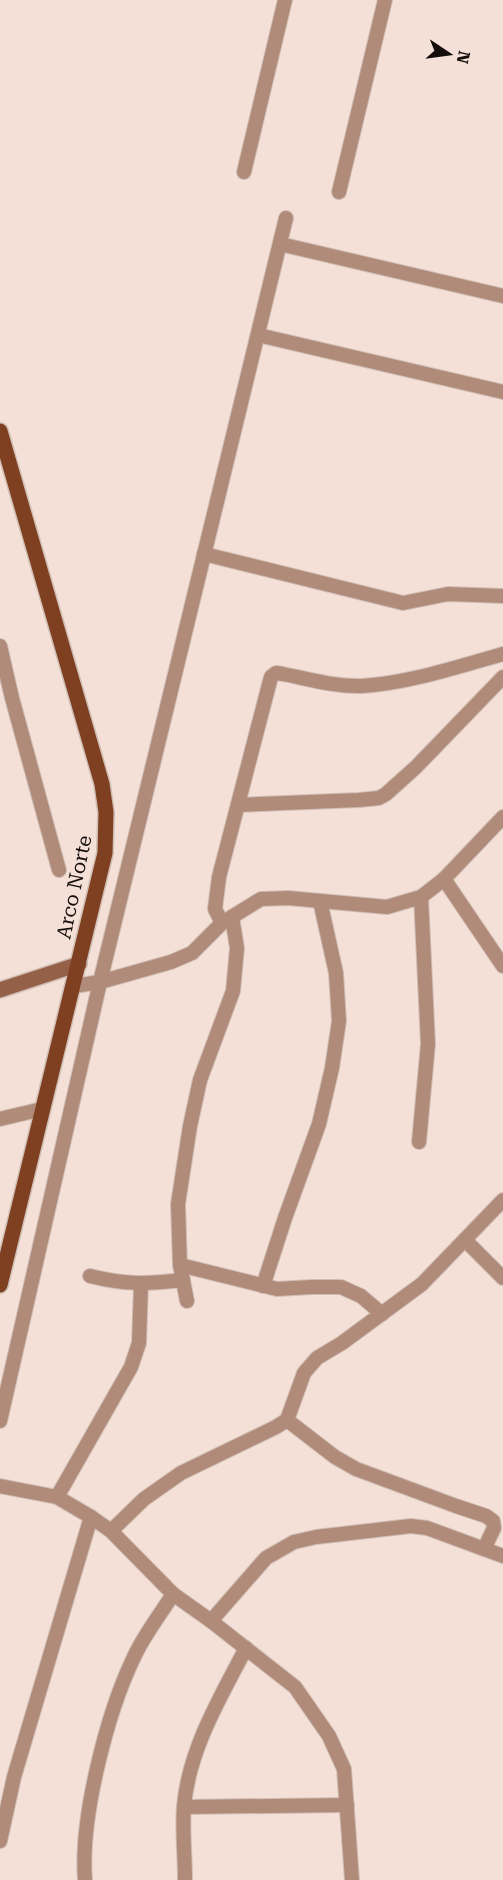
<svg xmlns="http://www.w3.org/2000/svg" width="503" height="1880" font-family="'Roboto Serif',serif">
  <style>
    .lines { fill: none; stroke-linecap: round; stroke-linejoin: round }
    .minor-casing { stroke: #d0beb5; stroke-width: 16 }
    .secondary-casing { stroke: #d0beb5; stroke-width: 18 }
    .primary-casing { stroke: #d0beb5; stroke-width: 18 }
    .minor { stroke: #b08b7a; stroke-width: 14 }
    .secondary { stroke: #946047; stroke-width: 15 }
    .primary { stroke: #7e4020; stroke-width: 15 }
    .labels { text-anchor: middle; stroke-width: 4.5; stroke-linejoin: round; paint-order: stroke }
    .street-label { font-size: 20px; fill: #140d0a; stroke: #f4e0d6 }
  </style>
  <rect width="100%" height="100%" fill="#f4e0d6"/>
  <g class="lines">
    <defs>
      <g id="minor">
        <path d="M 244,172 L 285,0"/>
        <path d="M 339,192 L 385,0"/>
        <path d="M 280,244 L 503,296"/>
        <path d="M 258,335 L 503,392"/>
        <path d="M 204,554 L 403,603 L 448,594 L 503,596"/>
        <path d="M 0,646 L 12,698 L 59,870"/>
        <path d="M 238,805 L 359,800 L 379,798 L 386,794 L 416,767 L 503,677"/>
        <path d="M 444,879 L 503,966"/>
        <path d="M 222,923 L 215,909 L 219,877 L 271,677 L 276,673 L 283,674 C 309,679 335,687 362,686 C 409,683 457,667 503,654"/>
        <path d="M 74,986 L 100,982 L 171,962 L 192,953 L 222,923 L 261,899 L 288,898 L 387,907 L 421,897 L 444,879 L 503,817"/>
        <path d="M 0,1119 L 42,1109"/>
        <path d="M 419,1142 L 428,1044 L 421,897"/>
        <path d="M 465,1240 L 503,1278"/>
        <path d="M 180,1265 L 277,1289 L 312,1287 L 341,1287 L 361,1296 L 382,1314"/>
        <path d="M 90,1276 C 126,1285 147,1284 183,1280"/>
        <path d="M 263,1286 L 285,1218 L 319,1124 L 332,1068 L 339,1021 L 336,973 L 320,901"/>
        <path d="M 187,1301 L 180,1265 L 178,1204 L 190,1126 L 200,1080 L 233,991 L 237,948 L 232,917"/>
        <path d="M 287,1420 L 335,1457 L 356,1469 L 456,1506 L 486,1516 L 493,1521 L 494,1528 L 484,1549"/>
        <path d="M 0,1421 L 100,982 L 286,218"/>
        <path d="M 0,1486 L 57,1497 L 91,1517 L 111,1531 L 173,1594 L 211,1621 L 295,1687 L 329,1736 L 344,1769 L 352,1880"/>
        <path d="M 57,1497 L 131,1367 L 139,1343 L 141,1285"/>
        <path d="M 111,1531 L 144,1499 L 181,1473 L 276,1427 L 287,1420 L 304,1373 L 317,1358 L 342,1343 L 422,1284 L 503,1200"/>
        <path d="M 211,1621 L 266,1558 L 294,1542 L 316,1537 L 411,1526 L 427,1528 L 503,1556"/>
        <path d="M 184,1807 L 347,1805"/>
        <path d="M 0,1841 L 14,1777 L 91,1517"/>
        <path d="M 85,1880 C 80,1818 107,1713 134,1657 C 144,1635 160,1615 173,1594"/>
        <path d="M 185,1880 C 185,1856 182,1830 184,1806 C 189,1749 220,1698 246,1648"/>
      </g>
      <path id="secondary" d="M 0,990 L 79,964"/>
      <path id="primary" d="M 0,431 L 102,784 L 106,812 L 105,853 L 0,1285"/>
    </defs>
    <!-- minor casing -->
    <use href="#minor" class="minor-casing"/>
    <!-- secondary casing -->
    <use href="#secondary" class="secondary-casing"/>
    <!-- primary casing -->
    <use href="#primary" class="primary-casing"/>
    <!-- minor -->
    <use href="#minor" class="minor"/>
    <!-- secondary -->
    <use href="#secondary" class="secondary"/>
    <!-- primary -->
    <use href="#primary" class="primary"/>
  </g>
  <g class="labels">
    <!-- street labels -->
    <g class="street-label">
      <text transform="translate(74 887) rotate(-78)" y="7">Arco Norte</text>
    </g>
  </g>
  <!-- north arrow -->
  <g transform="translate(449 54) rotate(103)" stroke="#f4e0d6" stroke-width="4.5" paint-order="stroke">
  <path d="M0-4.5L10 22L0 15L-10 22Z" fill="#140d0a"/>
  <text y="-9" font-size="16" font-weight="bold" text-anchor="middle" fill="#140d0a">N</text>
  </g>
</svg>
